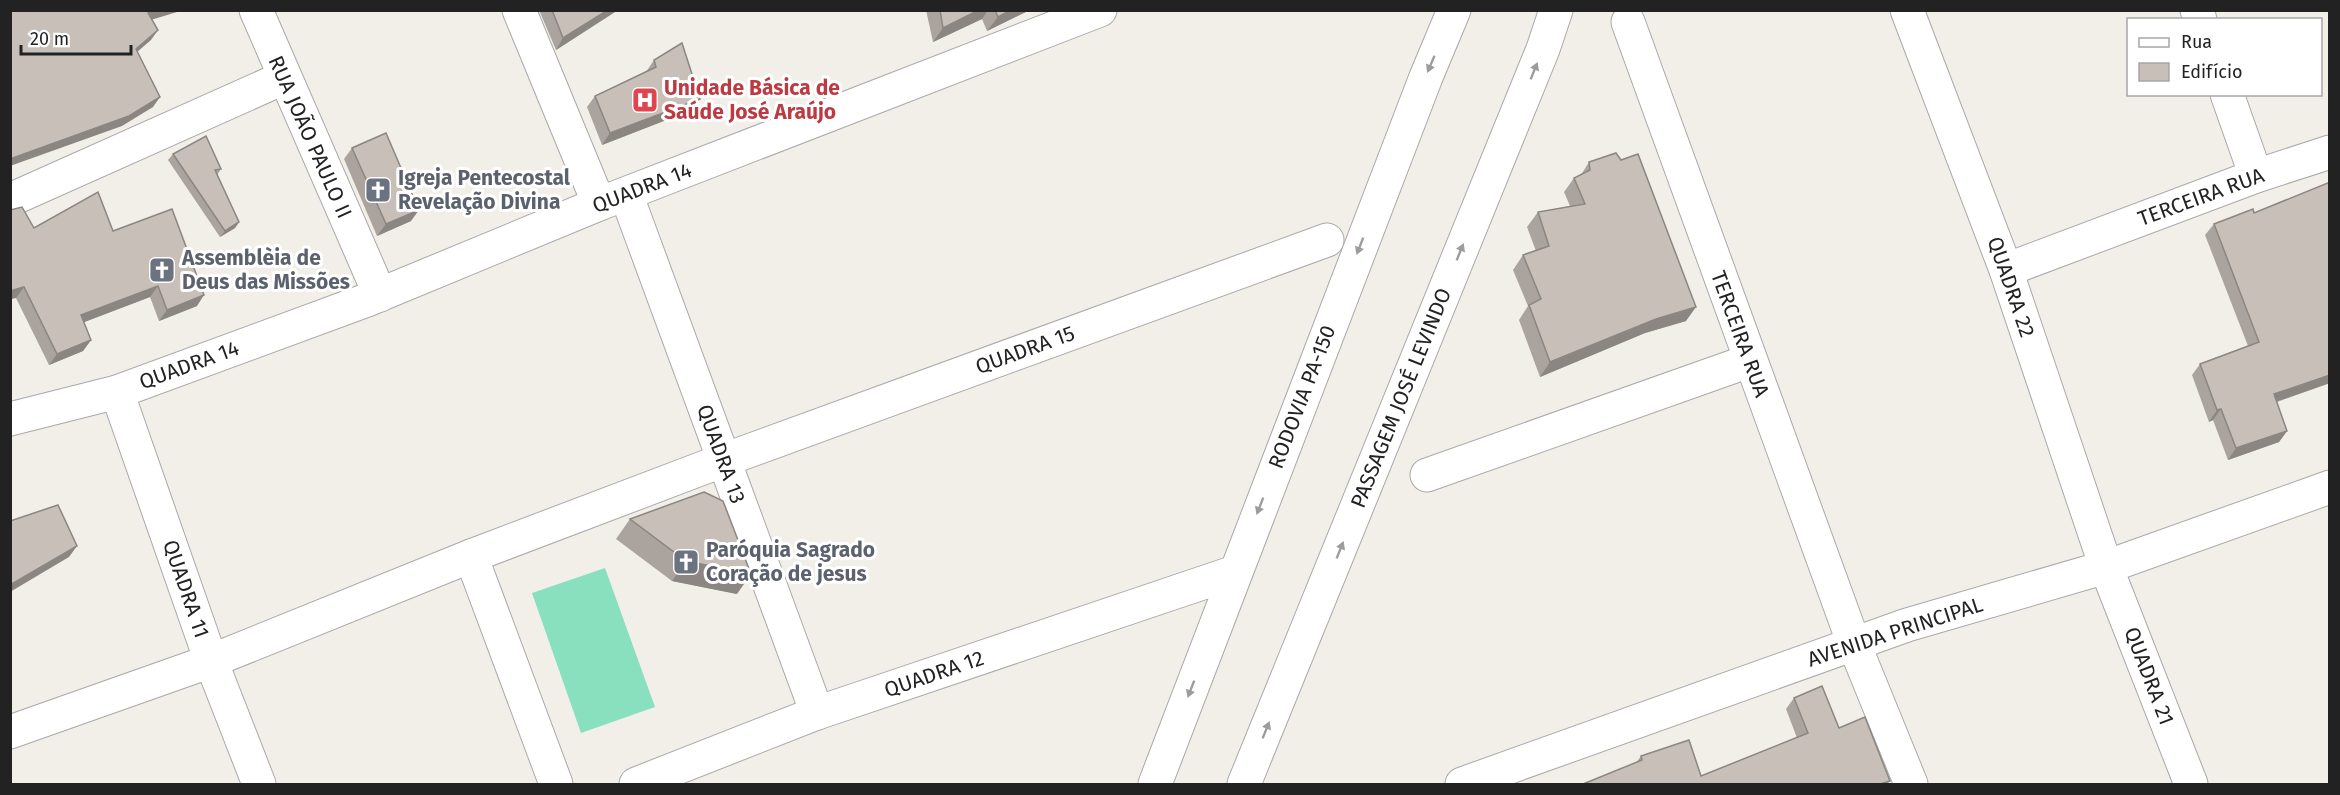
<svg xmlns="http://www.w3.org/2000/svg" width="2340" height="795" font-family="'Fira Sans',sans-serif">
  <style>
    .pitch { fill: #88e0be }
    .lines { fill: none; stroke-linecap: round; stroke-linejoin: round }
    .minor-casing { stroke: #a9a9a9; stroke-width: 35 }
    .minor { stroke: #fff; stroke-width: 33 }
    .wall { fill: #aba49e }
    .shaded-wall { fill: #8b8681 }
    .building { fill: #c7bfb8; stroke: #8b8681; stroke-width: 1.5 }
    .oneway { fill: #9c9c9c }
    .labels { text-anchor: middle; stroke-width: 6; stroke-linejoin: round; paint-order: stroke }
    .health-label { font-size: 21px; font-weight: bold; fill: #be3a42; stroke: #fff; text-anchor: start }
    .street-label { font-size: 21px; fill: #222; stroke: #fff }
    .worship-label { font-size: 21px; font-weight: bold; fill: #5b616d; stroke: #fff; text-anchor: start }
  </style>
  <rect width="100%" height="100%" fill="#f2efe9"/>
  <!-- pitch -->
  <path class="pitch" d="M 605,568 L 655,707 L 581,733 L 532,593 Z"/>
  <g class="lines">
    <defs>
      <g id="minor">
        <path d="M 256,10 L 380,295"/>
        <path d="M 519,10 L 599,204"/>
        <path d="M 1907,10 L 2006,270 L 2106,567 L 2191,784"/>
        <path d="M 2197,10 L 2200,20"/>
        <path d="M 1628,22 L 1854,644 L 1911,784"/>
        <path d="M 2227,94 L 2256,176"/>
        <path d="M 626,194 L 817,713"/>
        <path d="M 10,200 L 283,78"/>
        <path d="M 2006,270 L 2256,176 L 2330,152"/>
        <path d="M 117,392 L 211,661 L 259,784"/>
        <path d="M 10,419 L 117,392 L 367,300 L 599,204 L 1100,10"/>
        <path d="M 1427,475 L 1749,361"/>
        <path d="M 471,556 L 556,784"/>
        <path d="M 10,732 L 211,661 L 471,556 L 724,460 L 1327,240"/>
        <path d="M 636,784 L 817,713 L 1235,572"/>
        <path d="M 1155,784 L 1426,77 L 1454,10"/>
        <path d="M 1244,784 L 1543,49 L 1556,10"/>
        <path d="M 1462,784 L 1907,625 L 2106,567 L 2330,487"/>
      </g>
    </defs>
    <!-- minor casing -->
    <use href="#minor" class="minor-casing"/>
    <!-- minor -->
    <use href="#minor" class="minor"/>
  </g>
  <!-- wall -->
  <g class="wall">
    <path d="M 539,10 L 618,10 L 556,50 Z"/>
    <path d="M 926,10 L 1030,10 L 987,31 L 982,19 L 933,42 Z"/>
    <path d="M 654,60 L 692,110 L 602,145 L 587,107 L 595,96 L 646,72 Z"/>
    <path d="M 352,148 L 411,221 L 377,236 L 344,159 Z"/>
    <path d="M 173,154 L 221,169 L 217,175 L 239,222 L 235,228 L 220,237 L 168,160 Z"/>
    <path d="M 1589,162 L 1686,321 L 1645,333 L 1540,377 L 1519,320 L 1528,306 L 1513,270 L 1523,255 L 1536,251 L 1527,227 L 1538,212 L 1570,206 L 1564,192 L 1574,178 L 1581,175 Z"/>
    <path d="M 2330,182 L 2330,383 L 2277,402 L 2287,431 L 2279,442 L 2228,460 L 2213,420 L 2209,422 L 2192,375 L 2200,364 L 2248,346 L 2205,235 L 2214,224 L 2254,213 Z"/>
    <path d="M 10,210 L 34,228 L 113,231 L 197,306 L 159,321 L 150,297 L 84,322 L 91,340 L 83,351 L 49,365 L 16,298 L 10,299 Z"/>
    <path d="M 630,519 L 737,594 L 672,581 L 616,539 Z"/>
    <path d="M 1794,698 L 1839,728 L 1890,781 L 1887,784 L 1583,784 L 1636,763 L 1641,756 L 1701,776 L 1797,738 L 1786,709 Z"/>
  </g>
  <!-- shaded-wall -->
  <g class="shaded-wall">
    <path d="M 157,10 L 178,10 L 177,12 L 141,23 L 148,13 Z"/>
    <path d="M 608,10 L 618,10 L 556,50 L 563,38 Z"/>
    <path d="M 979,10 L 988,10 L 982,19 L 933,42 L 943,28 Z"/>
    <path d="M 1011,10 L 1030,10 L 987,31 L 998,17 Z"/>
    <path d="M 158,30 L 151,40 L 129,59 L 136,49 Z"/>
    <path d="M 160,97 L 153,107 L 122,126 L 10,166 L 10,159 Z"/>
    <path d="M 700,99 L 692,110 L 602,145 L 610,133 Z"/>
    <path d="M 419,210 L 411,221 L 377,236 L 386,224 Z"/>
    <path d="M 239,222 L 235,228 L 220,237 L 225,231 Z"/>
    <path d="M 158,286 L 150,297 L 74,326 L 81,315 Z"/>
    <path d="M 24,287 L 16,298 L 10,299 L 10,291 Z"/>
    <path d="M 204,295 L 197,306 L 159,321 L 167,310 Z"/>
    <path d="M 1696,307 L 1686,321 L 1645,333 L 1540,377 L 1550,362 L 1656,319 Z"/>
    <path d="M 91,340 L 83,351 L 49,365 L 57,354 Z"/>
    <path d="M 2330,375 L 2330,383 L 2266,405 L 2274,394 Z"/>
    <path d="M 2221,409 L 2213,420 L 2209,422 L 2217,410 Z"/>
    <path d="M 2287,431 L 2279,442 L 2228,460 L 2236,448 Z"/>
    <path d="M 77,546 L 69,557 L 10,592 L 10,585 Z"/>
    <path d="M 686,561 L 751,574 L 737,594 L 672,581 Z"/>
  </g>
  <!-- building -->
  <g class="building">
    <path d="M 157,10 L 148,13 L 158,30 L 136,49 L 160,97 L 129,116 L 10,159 L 10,11 Z"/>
    <path d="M 552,10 L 608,10 L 563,38 Z"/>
    <path d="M 940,10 L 979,10 L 943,28 Z"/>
    <path d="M 995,10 L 1011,10 L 998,17 Z"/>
    <path d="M 682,43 L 700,99 L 610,133 L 595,96 L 656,67 L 654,60 Z"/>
    <path d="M 386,133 L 419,210 L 386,224 L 352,148 Z"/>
    <path d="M 206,136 L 221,169 L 215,170 L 239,222 L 225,231 L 173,154 Z"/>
    <path d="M 1616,153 L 1621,160 L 1638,154 L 1696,307 L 1656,319 L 1550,362 L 1529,305 L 1541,299 L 1523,255 L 1549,246 L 1538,212 L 1585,204 L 1574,178 L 1590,170 L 1589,162 Z"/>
    <path d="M 2330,182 L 2330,375 L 2274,394 L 2287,431 L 2236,448 L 2221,409 L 2217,410 L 2200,364 L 2259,342 L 2214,224 L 2253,209 L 2254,213 Z"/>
    <path d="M 98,192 L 113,231 L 172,209 L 204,295 L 167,310 L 158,286 L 81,315 L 91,340 L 57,354 L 24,287 L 10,291 L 10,210 L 22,207 L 34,228 Z"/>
    <path d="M 704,492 L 723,501 L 751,574 L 686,561 L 630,519 Z"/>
    <path d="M 58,505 L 77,546 L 10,585 L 10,521 Z"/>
    <path d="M 1822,686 L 1839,728 L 1865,717 L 1890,781 L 1880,784 L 1583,784 L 1642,760 L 1641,756 L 1689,740 L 1701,776 L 1808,733 L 1794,698 Z"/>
  </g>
  <!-- one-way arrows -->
  <defs><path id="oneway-solid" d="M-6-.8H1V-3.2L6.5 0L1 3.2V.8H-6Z" transform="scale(1.5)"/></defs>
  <g class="oneway">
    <use href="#oneway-solid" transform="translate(1431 64) rotate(113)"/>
    <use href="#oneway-solid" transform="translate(1534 71) rotate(-68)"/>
    <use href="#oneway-solid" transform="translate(1360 246) rotate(111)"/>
    <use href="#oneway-solid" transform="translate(1460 252) rotate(-68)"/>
    <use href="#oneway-solid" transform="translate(1260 506) rotate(111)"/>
    <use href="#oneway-solid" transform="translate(1340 550) rotate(-68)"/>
    <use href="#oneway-solid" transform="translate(1191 689) rotate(111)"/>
    <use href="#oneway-solid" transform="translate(1266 730) rotate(-68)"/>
  </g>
  <!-- icons -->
  <defs>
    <symbol id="hospital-square" viewBox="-11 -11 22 22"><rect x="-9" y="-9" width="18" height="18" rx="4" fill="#e0444e" stroke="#fff"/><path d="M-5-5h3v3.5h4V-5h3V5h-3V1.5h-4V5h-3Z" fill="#fff"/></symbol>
    <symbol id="church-square" viewBox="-11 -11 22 22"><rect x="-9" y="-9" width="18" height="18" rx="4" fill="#6b7280" stroke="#fff"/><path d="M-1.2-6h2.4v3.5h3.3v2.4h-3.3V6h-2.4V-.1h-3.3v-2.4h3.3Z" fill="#fff"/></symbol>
  </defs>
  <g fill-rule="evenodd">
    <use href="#hospital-square" x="630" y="85" width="30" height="30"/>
    <use href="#church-square" x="363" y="175" width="30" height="30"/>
    <use href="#church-square" x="147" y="255" width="30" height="30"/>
    <use href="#church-square" x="671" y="547" width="30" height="30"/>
  </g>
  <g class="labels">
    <!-- health labels -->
    <g class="health-label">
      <text x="664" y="95">Unidade Básica de<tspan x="664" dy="24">Saúde José Araújo</tspan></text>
    </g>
    <!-- street labels -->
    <g class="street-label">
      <text transform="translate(310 137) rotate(66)" y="7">RUA JOÃO PAULO II</text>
      <text transform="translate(642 188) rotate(-21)" y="7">QUADRA 14</text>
      <text transform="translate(2201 197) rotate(-20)" y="7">TERCEIRA RUA</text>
      <text transform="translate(2011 287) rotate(71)" y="7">QUADRA 22</text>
      <text transform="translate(1740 334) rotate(70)" y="7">TERCEIRA RUA</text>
      <text transform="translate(1025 350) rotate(-20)" y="7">QUADRA 15</text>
      <text transform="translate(189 365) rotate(-20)" y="7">QUADRA 14</text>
      <text transform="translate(1302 397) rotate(-69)" y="7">RODOVIA PA-150</text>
      <text transform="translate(1401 398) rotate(-68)" y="7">PASSAGEM JOSÉ LEVINDO</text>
      <text transform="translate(721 454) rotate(70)" y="7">QUADRA 13</text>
      <text transform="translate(186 589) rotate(71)" y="7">QUADRA 11</text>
      <text transform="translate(1895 632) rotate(-18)" y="7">AVENIDA PRINCIPAL</text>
      <text transform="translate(934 674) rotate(-19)" y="7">QUADRA 12</text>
      <text transform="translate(2149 676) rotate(69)" y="7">QUADRA 21</text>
    </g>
    <!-- worship labels -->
    <g class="worship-label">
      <text x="398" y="185">Igreja Pentecostal<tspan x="398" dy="24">Revelação Divina</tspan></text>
      <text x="182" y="265">Assemblèia de<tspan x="182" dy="24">Deus das Missões</tspan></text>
      <text x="706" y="557">Paróquia Sagrado<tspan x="706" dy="24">Coração de jesus</tspan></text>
    </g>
  </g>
  <!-- border -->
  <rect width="2340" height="795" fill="none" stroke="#222222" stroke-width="24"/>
  <!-- legend -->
  <rect x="2127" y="18" width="195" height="78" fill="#ffffff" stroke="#a7a7a7" stroke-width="1.5"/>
  <rect x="2139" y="38" width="30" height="9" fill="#ffffff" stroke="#a7a7a7" stroke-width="1.5"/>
  <text x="2181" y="48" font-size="18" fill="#222222">Rua</text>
  <rect x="2139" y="63" width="30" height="18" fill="#c7bfb8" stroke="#a7a7a7" stroke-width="1.5"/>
  <text x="2181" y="78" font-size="18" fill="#222222">Edifício</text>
  <!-- scale -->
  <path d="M21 45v9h110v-9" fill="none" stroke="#222222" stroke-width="3"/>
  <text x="30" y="45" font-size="18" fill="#222222" stroke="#ffffff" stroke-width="4.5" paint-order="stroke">20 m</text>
</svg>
